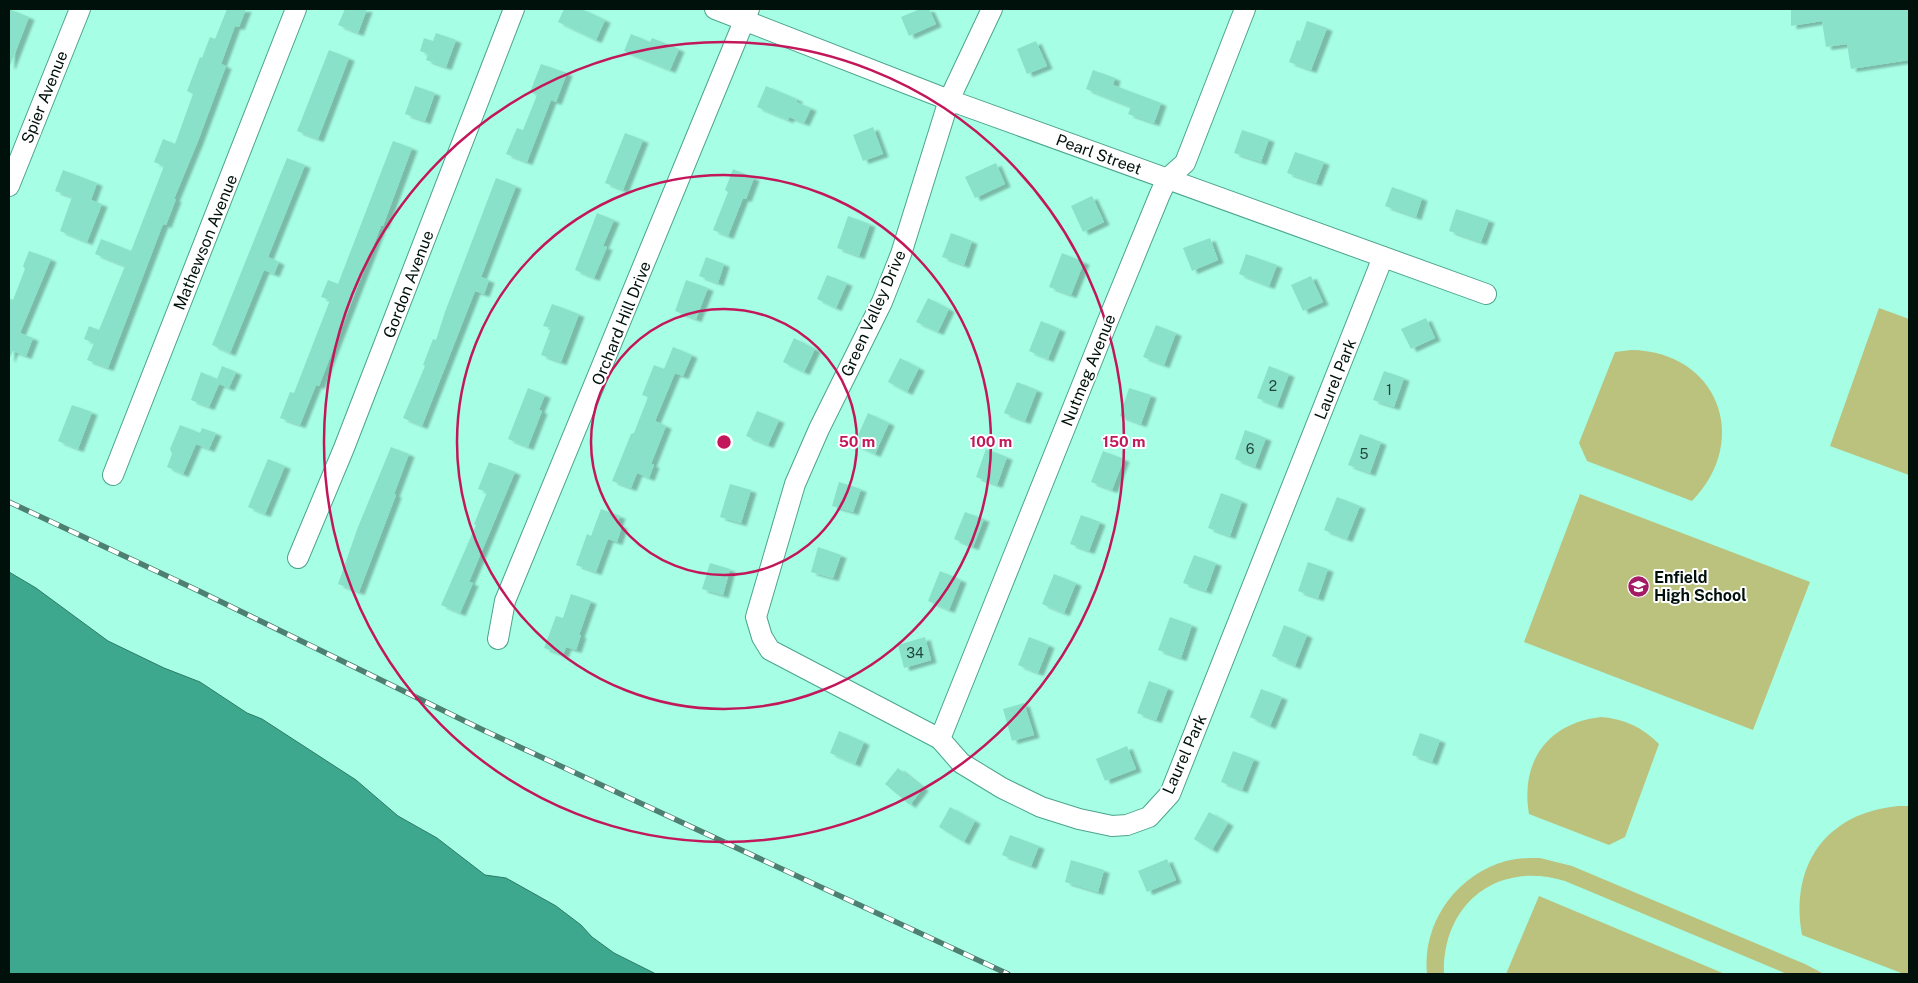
<svg xmlns="http://www.w3.org/2000/svg" width="1918" height="983" font-family="'Public Sans',sans-serif">
  <style>
    .green { fill: #bac27d }
    .water { fill: #3ea88e; stroke: #2b7b67 }
    .building { fill: #8ae1c9; filter: url(#shadow) }
    .lines { fill: none; stroke-linecap: round; stroke-linejoin: round }
    .minor-casing { stroke: #4ca48d; stroke-width: 22 }
    .minor { stroke: #fff; stroke-width: 20 }
    .rail-casing { stroke: #4e8071; stroke-width: 5.5 }
    .rail { stroke: #fff; stroke-width: 4; stroke-dasharray: 11; stroke-linecap: butt }
    .ring { fill: none; stroke: #c2185b; stroke-width: 2.5 }
    .labels { text-anchor: middle; stroke-width: 4; stroke-linejoin: round; paint-order: stroke }
    .number-label { font-size: 14px; fill: #22453a }
    .street-label { font-size: 16px; fill: #00110b; stroke: #fff }
    .poi-label { font-size: 16px; font-weight: bold; fill: #00110b; stroke: #fff; text-anchor: start }
    .centre { fill: #c2185b; stroke: #fff; stroke-width: 2.5 }
    .ring-label { font-size: 15px; text-anchor: middle; font-weight: bold; fill: #c2185b; stroke: #fff; stroke-width: 4; stroke-linejoin: round; paint-order: stroke }
  </style>
  <defs>
    <filter id="shadow"><feDropShadow dx="5.5" dy="3" stdDeviation="1" flood-color="#0004"/></filter>
  </defs>
  <rect width="100%" height="100%" fill="#a6fee4"/>
  <!-- green -->
  <g class="green">
    <path d="M 1879,308 L 1909,319 L 1909,475 L 1830,446 Z"/>
    <path d="M 1631,350 C 1717,351 1752,439 1692,501 L 1587,461 L 1579,443 L 1615,352 Z"/>
    <path d="M 1580,494 L 1810,582 L 1753,730 L 1524,642 Z"/>
    <path d="M 1601,717 C 1625,719 1642,727 1659,744 L 1625,837 L 1609,845 L 1529,814 C 1520,761 1548,723 1601,717 Z"/>
    <path d="M 1899,806 L 1909,806 L 1909,974 L 1904,974 L 1802,935 C 1789,865 1827,812 1899,806 Z"/>
    <path d="M 1540,858 L 1572,866 L 1805,964 L 1824,974 L 1787,974 L 1565,881 C 1497,860 1442,904 1444,974 L 1427,974 C 1422,923 1456,875 1506,861 C 1517,858 1529,858 1540,858 Z"/>
    <path d="M 1539,896 L 1725,974 L 1506,974 Z"/>
  </g>
  <!-- water -->
  <path class="water" d="M 9,572 L 36,588 L 108,641 L 164,668 L 200,682 L 247,713 L 262,719 L 356,780 L 398,816 L 437,838 L 485,875 L 506,878 L 556,906 L 581,925 L 592,937 L 614,953 L 656,974 L 9,974 Z"/>
  <!-- building -->
  <g class="building">
    <path d="M 9,9 L 29,17 L 10,66 L 9,66 Z"/>
    <path d="M 227,9 L 246,9 L 239,27 L 235,26 L 221,64 L 226,66 L 198,141 L 174,199 L 176,199 L 166,225 L 163,224 L 108,368 L 87,360 L 94,343 L 84,339 L 89,326 L 99,330 L 125,266 L 95,254 L 101,239 L 131,251 L 164,166 L 154,162 L 163,139 L 175,144 L 193,94 L 187,91 L 200,57 L 202,58 L 210,37 L 215,39 Z"/>
    <path d="M 345,9 L 367,9 L 358,33 L 338,25 Z"/>
    <path d="M 564,9 L 582,9 L 605,20 L 596,40 L 558,22 Z"/>
    <path d="M 920,9 L 929,9 L 936,24 L 909,36 L 901,17 Z"/>
    <path d="M 1791,9 L 1909,9 L 1909,60 L 1851,69 L 1847,44 L 1826,47 L 1822,21 L 1791,26 Z"/>
    <path d="M 1307,21 L 1327,28 L 1311,70 L 1289,62 L 1297,40 L 1300,41 Z"/>
    <path d="M 436,33 L 456,40 L 446,67 L 426,60 L 428,54 L 420,51 L 424,38 L 433,41 Z"/>
    <path d="M 631,34 L 650,42 L 652,38 L 679,49 L 670,70 L 624,51 Z"/>
    <path d="M 1036,41 L 1047,66 L 1027,74 L 1017,49 Z"/>
    <path d="M 329,50 L 349,58 L 318,139 L 297,131 Z"/>
    <path d="M 541,64 L 567,73 L 556,102 L 551,100 L 527,162 L 506,154 L 517,128 L 523,130 L 537,95 L 530,92 Z"/>
    <path d="M 1093,70 L 1115,78 L 1113,85 L 1161,103 L 1154,123 L 1128,114 L 1131,107 L 1086,89 Z"/>
    <path d="M 415,86 L 435,93 L 425,121 L 405,114 Z"/>
    <path d="M 766,86 L 797,99 L 796,102 L 811,108 L 804,123 L 789,117 L 788,120 L 757,107 Z"/>
    <path d="M 873,127 L 883,154 L 863,161 L 853,135 Z"/>
    <path d="M 1242,130 L 1269,139 L 1261,162 L 1234,153 Z"/>
    <path d="M 625,133 L 643,140 L 623,190 L 605,183 Z"/>
    <path d="M 393,141 L 412,148 L 383,226 L 381,226 L 319,386 L 316,385 L 300,425 L 280,418 L 290,392 L 294,393 L 330,300 L 321,297 L 328,280 L 338,284 Z"/>
    <path d="M 1295,152 L 1324,162 L 1316,183 L 1287,173 Z"/>
    <path d="M 287,158 L 305,165 L 268,257 L 279,262 L 274,274 L 264,270 L 230,353 L 212,345 Z"/>
    <path d="M 996,163 L 1005,184 L 975,198 L 965,177 Z"/>
    <path d="M 733,169 L 754,178 L 746,199 L 743,198 L 728,236 L 713,230 L 728,192 L 725,190 Z"/>
    <path d="M 63,170 L 97,183 L 91,200 L 102,204 L 87,242 L 60,231 L 72,197 L 55,191 Z"/>
    <path d="M 496,178 L 516,186 L 481,277 L 489,280 L 484,294 L 475,291 L 422,426 L 403,418 L 425,366 L 423,365 L 433,339 L 436,340 L 445,312 Z"/>
    <path d="M 1392,187 L 1422,198 L 1416,217 L 1385,206 Z"/>
    <path d="M 1092,196 L 1104,222 L 1083,232 L 1071,206 Z"/>
    <path d="M 1456,209 L 1489,220 L 1481,242 L 1449,231 Z"/>
    <path d="M 597,213 L 614,220 L 603,246 L 607,247 L 594,278 L 575,270 Z"/>
    <path d="M 848,216 L 870,224 L 859,256 L 837,248 Z"/>
    <path d="M 951,233 L 972,241 L 964,265 L 942,257 Z"/>
    <path d="M 1210,238 L 1218,260 L 1192,271 L 1183,248 Z"/>
    <path d="M 29,251 L 51,259 L 20,333 L 33,338 L 26,356 L 13,351 L 9,360 L 9,298 L 13,300 L 25,269 L 23,266 Z"/>
    <path d="M 1062,253 L 1084,262 L 1071,295 L 1049,287 Z"/>
    <path d="M 1246,254 L 1277,265 L 1269,286 L 1239,274 Z"/>
    <path d="M 706,257 L 724,264 L 718,283 L 699,276 Z"/>
    <path d="M 827,275 L 847,283 L 836,308 L 817,299 Z"/>
    <path d="M 1311,276 L 1323,302 L 1303,311 L 1291,285 Z"/>
    <path d="M 686,280 L 708,288 L 696,319 L 675,311 Z"/>
    <path d="M 928,298 L 949,309 L 938,332 L 916,322 Z"/>
    <path d="M 552,304 L 579,314 L 561,362 L 541,355 L 551,328 L 543,326 Z"/>
    <path d="M 1426,318 L 1435,338 L 1411,349 L 1401,329 Z"/>
    <path d="M 1041,321 L 1060,329 L 1048,359 L 1029,351 Z"/>
    <path d="M 1156,325 L 1176,333 L 1164,365 L 1143,357 Z"/>
    <path d="M 794,338 L 815,349 L 804,372 L 783,362 Z"/>
    <path d="M 673,347 L 692,355 L 683,376 L 668,371 L 675,373 L 655,421 L 666,426 L 651,464 L 654,465 L 649,478 L 637,473 L 631,488 L 612,481 L 631,434 L 634,433 L 648,397 L 642,395 L 654,365 L 664,369 Z"/>
    <path d="M 900,358 L 919,368 L 907,392 L 888,382 Z"/>
    <path d="M 222,366 L 236,372 L 229,388 L 219,384 L 209,407 L 191,400 L 201,372 L 217,379 Z"/>
    <path d="M 1269,366 L 1289,374 L 1277,406 L 1257,398 Z"/>
    <path d="M 1384,371 L 1404,378 L 1394,407 L 1373,400 Z"/>
    <path d="M 1017,382 L 1037,390 L 1025,421 L 1004,413 Z"/>
    <path d="M 528,388 L 545,395 L 539,410 L 542,411 L 528,447 L 508,439 Z"/>
    <path d="M 1129,388 L 1151,395 L 1141,424 L 1120,416 Z"/>
    <path d="M 72,405 L 92,412 L 78,449 L 58,441 Z"/>
    <path d="M 757,411 L 779,420 L 768,445 L 746,436 Z"/>
    <path d="M 868,413 L 889,423 L 875,454 L 854,444 Z"/>
    <path d="M 180,425 L 200,433 L 202,428 L 216,433 L 209,449 L 196,444 L 183,474 L 167,467 L 172,454 L 170,449 Z"/>
    <path d="M 1245,430 L 1266,438 L 1255,467 L 1235,459 Z"/>
    <path d="M 1360,434 L 1381,442 L 1370,473 L 1348,465 Z"/>
    <path d="M 391,447 L 409,454 L 394,494 L 396,495 L 359,592 L 338,584 L 358,527 Z"/>
    <path d="M 986,449 L 1007,457 L 997,485 L 976,477 Z"/>
    <path d="M 1103,451 L 1124,459 L 1112,490 L 1091,482 Z"/>
    <path d="M 268,459 L 285,466 L 265,514 L 248,507 Z"/>
    <path d="M 489,462 L 515,472 L 469,582 L 473,583 L 460,613 L 441,605 L 476,525 L 474,524 L 487,492 L 478,489 Z"/>
    <path d="M 839,482 L 861,489 L 853,512 L 832,506 Z"/>
    <path d="M 730,484 L 751,490 L 741,523 L 720,517 Z"/>
    <path d="M 1221,493 L 1242,501 L 1230,536 L 1208,528 Z"/>
    <path d="M 1337,497 L 1360,506 L 1347,539 L 1324,530 Z"/>
    <path d="M 601,509 L 620,516 L 617,524 L 622,526 L 617,542 L 608,539 L 596,572 L 576,565 L 587,534 L 591,536 Z"/>
    <path d="M 965,512 L 984,519 L 973,547 L 954,539 Z"/>
    <path d="M 1081,515 L 1100,522 L 1089,551 L 1070,544 Z"/>
    <path d="M 818,547 L 841,555 L 833,578 L 811,572 Z"/>
    <path d="M 1194,555 L 1216,563 L 1206,591 L 1183,583 Z"/>
    <path d="M 1308,562 L 1328,569 L 1318,598 L 1298,591 Z"/>
    <path d="M 710,563 L 730,569 L 723,595 L 702,589 Z"/>
    <path d="M 940,571 L 961,580 L 949,610 L 928,601 Z"/>
    <path d="M 1054,574 L 1076,583 L 1064,613 L 1042,604 Z"/>
    <path d="M 571,594 L 591,601 L 579,635 L 581,635 L 576,650 L 566,647 L 563,655 L 544,648 L 556,616 L 563,618 Z"/>
    <path d="M 1170,617 L 1192,625 L 1181,658 L 1158,650 Z"/>
    <path d="M 1284,625 L 1307,635 L 1295,666 L 1272,656 Z"/>
    <path d="M 925,637 L 931,660 L 904,668 L 898,645 Z"/>
    <path d="M 1029,637 L 1049,645 L 1038,673 L 1018,665 Z"/>
    <path d="M 1149,681 L 1168,688 L 1156,720 L 1137,713 Z"/>
    <path d="M 1261,689 L 1282,697 L 1270,726 L 1250,717 Z"/>
    <path d="M 1024,703 L 1034,735 L 1012,741 L 1003,709 Z"/>
    <path d="M 839,731 L 864,742 L 855,764 L 830,753 Z"/>
    <path d="M 1420,733 L 1440,740 L 1432,762 L 1412,755 Z"/>
    <path d="M 1127,746 L 1136,769 L 1105,781 L 1096,759 Z"/>
    <path d="M 1233,751 L 1254,759 L 1242,790 L 1221,782 Z"/>
    <path d="M 898,768 L 923,788 L 910,805 L 885,784 Z"/>
    <path d="M 950,807 L 975,821 L 964,842 L 939,827 Z"/>
    <path d="M 1209,812 L 1228,823 L 1212,850 L 1194,839 Z"/>
    <path d="M 1010,835 L 1039,846 L 1031,866 L 1002,855 Z"/>
    <path d="M 1167,859 L 1176,880 L 1147,892 L 1138,871 Z"/>
    <path d="M 1071,860 L 1104,870 L 1098,892 L 1065,882 Z"/>
  </g>
  <g class="lines">
    <defs>
      <g id="minor">
        <path d="M 715,9 L 949,100 L 1486,294"/>
        <path d="M 992,9 L 949,100 L 901,254 L 882,302 L 819,429 L 795,484 L 756,617 L 762,637 L 770,650 L 940,739 L 961,763 L 1002,788 L 1041,807 L 1079,819 L 1112,826 L 1127,825 L 1149,817 L 1170,794 L 1383,257"/>
        <path d="M 9,186 L 80,9"/>
        <path d="M 113,475 L 296,9"/>
        <path d="M 298,558 L 344,448 L 514,9"/>
        <path d="M 498,639 L 505,601 L 749,9"/>
        <path d="M 940,739 L 1109,318 L 1160,194 L 1167,179 L 1185,163 L 1245,9"/>
      </g>
    </defs>
    <!-- minor casing -->
    <use href="#minor" class="minor-casing"/>
    <!-- minor -->
    <use href="#minor" class="minor"/>
    <defs>
      <path id="rail" d="M 9,502 L 199,591 L 483,730 L 1008,974"/>
    </defs>
    <!-- rail casing -->
    <use href="#rail" class="rail-casing"/>
    <!-- rail -->
    <use href="#rail" class="rail"/>
  </g>
  <!-- distance rings -->
  <g class="ring">
    <circle cx="724" cy="442" r="133"/>
    <circle cx="724" cy="442" r="267"/>
    <circle cx="724" cy="442" r="400"/>
  </g>
  <!-- icons -->
  <defs>
    <symbol id="school-disc" viewBox="-11 -11 22 22"><circle r="9.5" fill="#a41b65" stroke="#fff"/><path d="M0-5L7-2L0 1L-7-2ZM-4 1L0 2.5L4 1V4Q0 6-4 4Z" fill="#fff"/></symbol>
  </defs>
  <g fill-rule="evenodd">
    <use href="#school-disc" x="1626" y="574" width="25" height="25"/>
  </g>
  <g class="labels">
    <!-- number labels -->
    <g class="number-label">
      <text x="1273" y="391">2</text>
      <text x="1389" y="395">1</text>
      <text x="1250" y="454">6</text>
      <text x="1364" y="459">5</text>
      <text x="915" y="658">34</text>
    </g>
    <!-- street labels -->
    <g class="street-label">
      <text transform="translate(44 97) rotate(-68)" y="6">Spier Avenue</text>
      <text transform="translate(1099 154) rotate(20)" y="6">Pearl Street</text>
      <text transform="translate(205 242) rotate(-68)" y="6">Mathewson Avenue</text>
      <text transform="translate(408 284) rotate(-69)" y="6">Gordon Avenue</text>
      <text transform="translate(873 313) rotate(-66)" y="6">Green Valley Drive</text>
      <text transform="translate(621 323) rotate(-68)" y="6">Orchard Hill Drive</text>
      <text transform="translate(1088 370) rotate(-68)" y="6">Nutmeg Avenue</text>
      <text transform="translate(1335 379) rotate(-68)" y="6">Laurel Park</text>
      <text transform="translate(1184 754) rotate(-66)" y="6">Laurel Park</text>
    </g>
    <!-- poi labels -->
    <g class="poi-label">
      <text x="1654" y="583">Enfield<tspan x="1654" dy="18">High School</tspan></text>
    </g>
  </g>
  <circle cx="724" cy="442" r="8" class="centre"/>
  <g class="ring-label">
    <text x="857" y="447">50 m</text>
    <text x="991" y="447">100 m</text>
    <text x="1124" y="447">150 m</text>
  </g>
  <!-- border -->
  <rect width="1918" height="983" fill="none" stroke="#00110b" stroke-width="20"/>
</svg>
